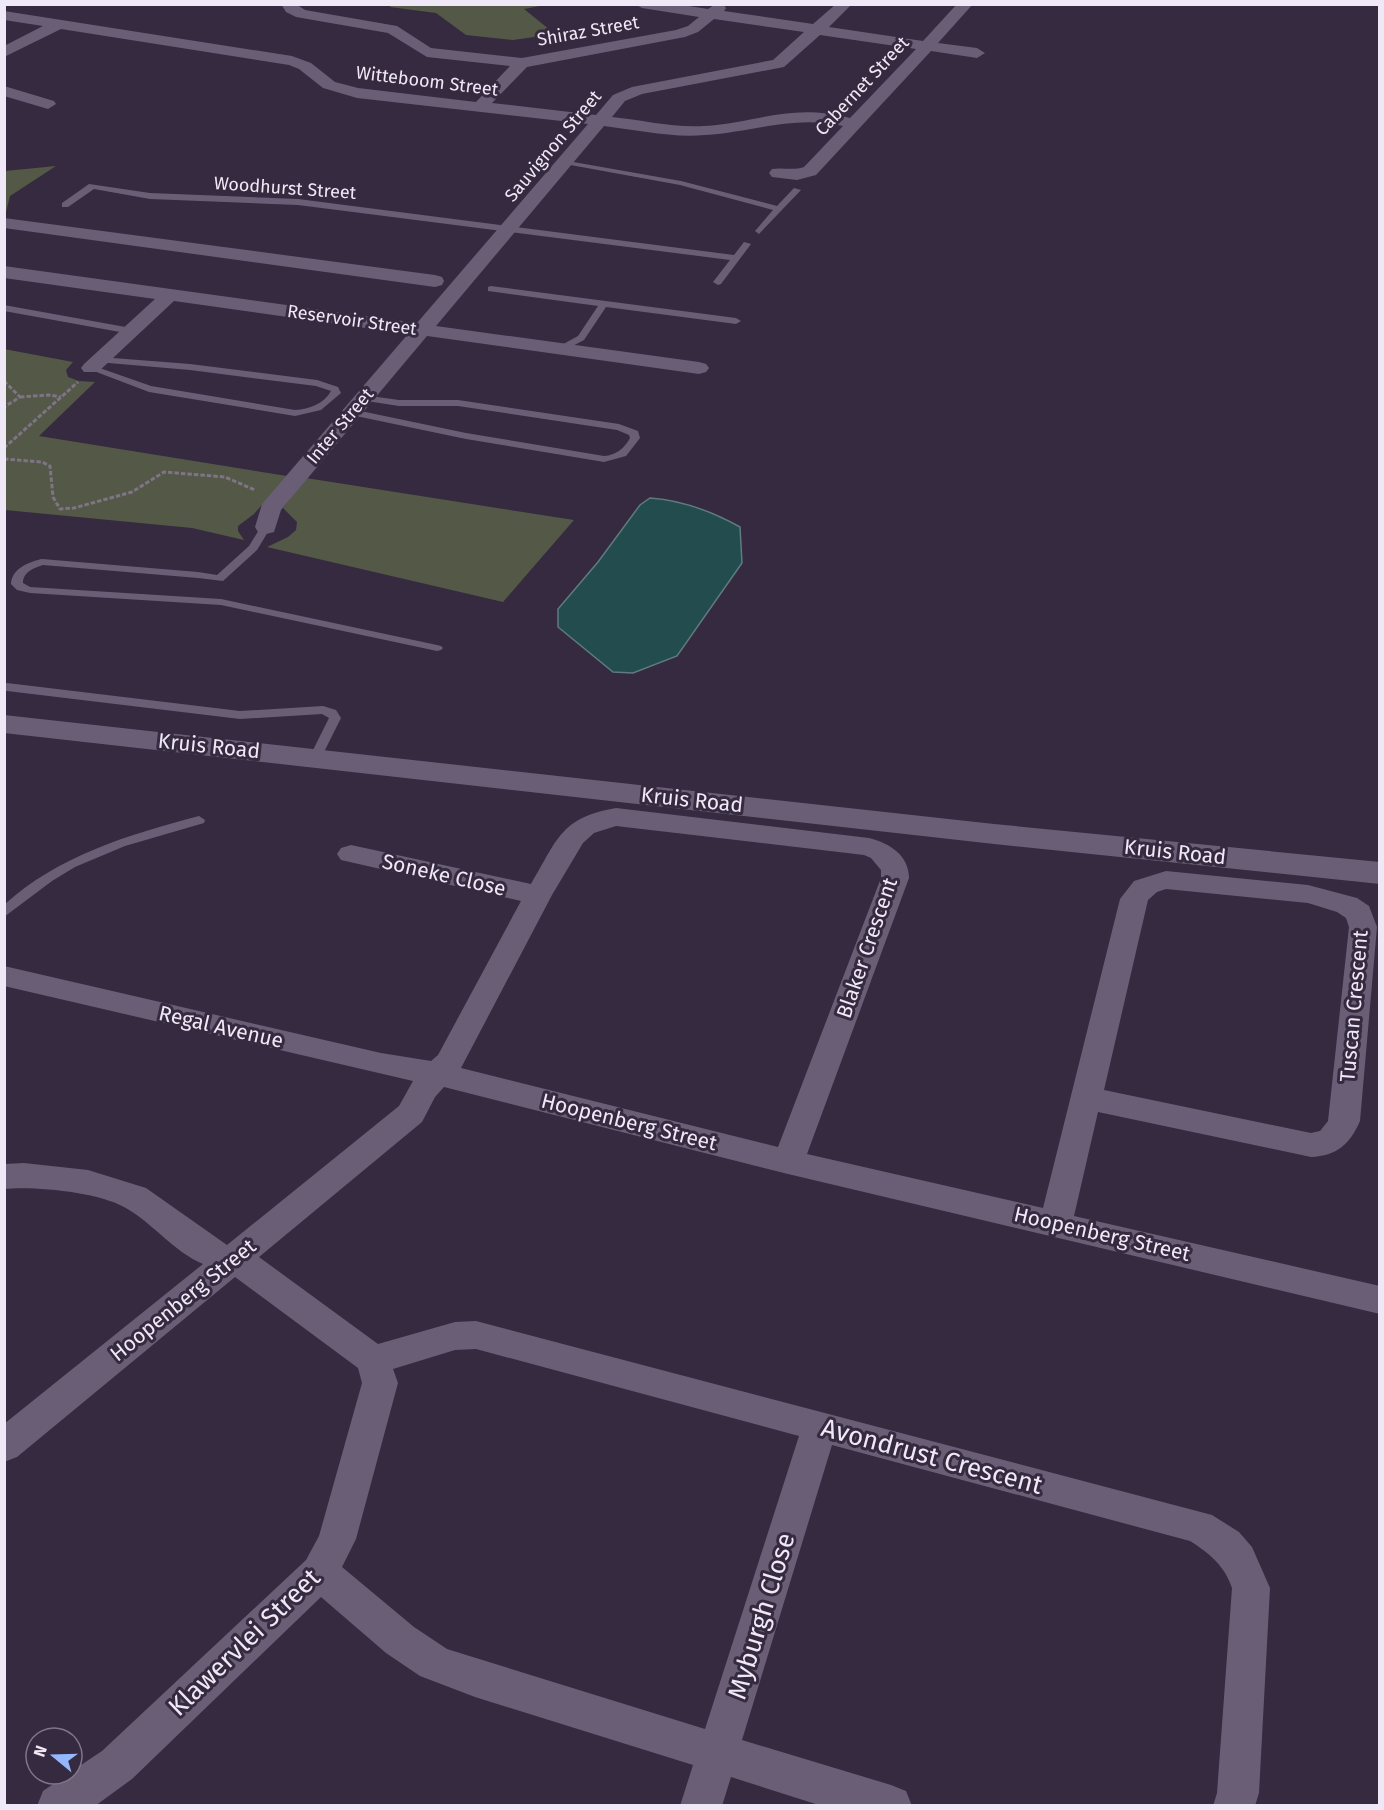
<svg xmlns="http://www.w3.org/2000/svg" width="1384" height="1810" font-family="'Fira Sans',sans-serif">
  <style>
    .green { fill: #545846 }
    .water { fill: #234c4e; stroke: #607b80; stroke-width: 1.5 }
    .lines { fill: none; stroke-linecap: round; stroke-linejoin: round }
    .path { stroke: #7e7486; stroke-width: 3; stroke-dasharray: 4.5 2; stroke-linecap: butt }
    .lane { fill: #6a5e76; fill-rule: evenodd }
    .street { fill: #6a5e76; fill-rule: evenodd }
    .secondary { fill: #6a5e76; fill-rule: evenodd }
    .labels { text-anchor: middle; stroke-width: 6; stroke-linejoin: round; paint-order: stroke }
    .far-street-label { font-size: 18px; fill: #efe8f6; stroke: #352a3f }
    .street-label { font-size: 21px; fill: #efe8f6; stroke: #352a3f }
    .near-street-label { font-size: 26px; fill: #efe8f6; stroke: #352a3f }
  </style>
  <rect width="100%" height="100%" fill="#352a3f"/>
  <!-- green -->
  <g class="green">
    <path d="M 391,5 L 545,5 L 524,9 L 555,34 L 513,40 L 466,35 L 436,13 L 390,7 Z"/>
    <path d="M 56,166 L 10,196 L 5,216 L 5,171 Z"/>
    <path d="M 4,349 L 73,362 L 66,370 L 68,377 L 79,381 L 95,382 L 39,436 L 287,476 L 254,514 L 238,526 L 238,531 L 244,540 L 192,528 L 5,510 Z"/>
    <path d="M 306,478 L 574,520 L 503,602 L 267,547 L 288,537 L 296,530 L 297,522 L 283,508 Z"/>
  </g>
  <!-- water -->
  <path class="water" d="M 650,498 C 680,500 713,512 740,527 L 742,563 L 677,656 L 633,673 L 613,672 L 558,627 L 558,609 L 598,562 L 640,505 Z"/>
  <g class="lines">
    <!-- path -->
    <g class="path">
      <path d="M 4,381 L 20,397 L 4,407"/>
      <path d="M 20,397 L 49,395 L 61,397"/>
      <path d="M 4,448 L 78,382"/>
      <path d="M 4,459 L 42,462 L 50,466 L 53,497 L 60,509 L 74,508 L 132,492 L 164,472 L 225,477 L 255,490"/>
    </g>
    <!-- lane -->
    <g class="lane">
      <path d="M 562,160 L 681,181 L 777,206 L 794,188 L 801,190 L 759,234 L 755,231 L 773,210 L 680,185 L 565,164 L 561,162 Z"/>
      <path d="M 89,184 L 150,193 L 298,199 L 734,255 L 744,242 L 751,244 L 721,284 L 718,285 L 713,282 L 730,260 L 298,205 L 150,199 L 94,189 L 68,207 L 62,207 L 62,203 Z"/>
      <path d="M 491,286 L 736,318 L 741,321 L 736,324 L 606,307 L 584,340 L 561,352 L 556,349 L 558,347 L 578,336 L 598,306 L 488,291 L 488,287 Z"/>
      <path d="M 4,305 L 131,328 L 136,331 L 131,334 L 4,311 Z"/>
      <path d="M 100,357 L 190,364 L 317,380 L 338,387 L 341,393 L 321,410 L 295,416 L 149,392 L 86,368 L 94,366 L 151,386 L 295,410 C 309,409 324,404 331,391 L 316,386 L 190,370 L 97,362 L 95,360 Z"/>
      <path d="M 363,395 L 399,400 L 458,400 L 619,424 L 638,431 L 640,438 L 626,456 L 604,462 L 466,439 L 351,415 L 346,412 L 351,409 L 466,433 L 604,456 C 616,455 624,449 630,438 L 629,435 L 617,430 L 458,406 L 399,406 L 360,400 L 360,396 Z"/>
      <path d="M 266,524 L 271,527 L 257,550 L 223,581 L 198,578 L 43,565 C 34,568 23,572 23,583 L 30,587 L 221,599 L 437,645 L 441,646 L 443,648 L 441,650 L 437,651 L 221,605 L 30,593 L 17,590 L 11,584 C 12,568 29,562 42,559 L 198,572 L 217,575 L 249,546 L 262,525 Z"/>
      <path d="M 7,683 L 240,711 L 323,706 L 336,710 L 341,718 L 321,758 L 315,762 L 309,758 L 329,718 L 322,714 L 240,719 L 7,691 L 4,690 L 4,684 Z"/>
      <path d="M 199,816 L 205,820 L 204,823 L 125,846 L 75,867 L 52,881 L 4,917 L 4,905 C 59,855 128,835 199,816 Z"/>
    </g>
    <!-- street -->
    <g class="street">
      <path d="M 281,4 L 296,4 L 305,10 L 397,26 L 431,48 L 522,58 L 676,30 L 688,26 L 699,17 L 642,8 L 635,4 L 676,4 L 708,9 L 714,5 L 723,4 L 726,8 L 724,11 L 813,24 L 836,4 L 852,4 L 829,27 L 923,41 L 957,4 L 973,4 L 938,43 L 977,48 L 985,53 L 977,58 L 931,51 L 816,175 L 797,180 L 772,177 L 769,173 L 772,169 C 783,167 793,171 804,167 L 843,126 C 792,115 754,132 705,135 C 672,138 637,130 604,126 L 436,326 L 699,362 L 706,364 L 709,368 L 706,372 L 699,374 L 427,336 L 281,510 L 274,532 L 266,534 L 258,532 L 255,527 L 262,504 L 408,334 L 174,301 L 98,372 L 84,372 L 81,368 L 84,364 L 155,299 L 4,278 L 4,266 L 417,323 L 588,124 L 357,98 L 323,88 L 299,69 L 289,65 L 61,29 L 4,57 L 4,46 L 43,26 L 4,20 L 4,11 L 292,56 L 311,63 L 335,82 L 358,88 L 476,102 L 510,66 L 427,57 L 388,33 L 296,17 L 286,12 ZM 714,19 L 804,32 L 773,60 L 632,87 L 613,95 L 596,115 L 492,103 L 527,67 L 685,37 L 698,32 ZM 820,35 L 916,49 L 850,118 C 791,103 760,122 704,126 C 674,128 642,120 612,117 L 625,101 L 642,94 L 784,67 Z"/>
      <path d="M 4,86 L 54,101 L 56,104 L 48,109 L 4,96 Z"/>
      <path d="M 4,218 L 435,275 L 442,277 L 444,281 L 442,285 L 435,287 L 4,228 Z"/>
      <path d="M 616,808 L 869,838 C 889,843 909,855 909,878 L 807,1154 L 1043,1208 L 1120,899 L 1134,881 L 1166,871 L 1308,885 L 1357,898 L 1369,906 L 1377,927 L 1360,1121 C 1350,1144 1337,1156 1311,1157 L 1098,1112 L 1074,1216 L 1380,1286 L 1380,1314 L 788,1174 L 444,1087 L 435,1097 L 422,1122 L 259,1257 L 378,1344 L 455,1322 L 476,1321 L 1212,1515 L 1239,1532 L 1252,1547 L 1270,1588 L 1259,1793 L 1255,1806 L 1213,1806 L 1217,1793 L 1232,1588 C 1225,1566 1209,1553 1190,1541 L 832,1445 L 742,1740 L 891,1785 L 906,1791 L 912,1806 L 822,1806 L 731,1777 L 722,1806 L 680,1806 L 693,1765 L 475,1697 L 420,1676 L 386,1653 L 321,1597 L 132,1779 L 95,1806 L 37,1806 L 43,1791 L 68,1774 L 72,1774 L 72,1771 L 102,1751 L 306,1560 L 319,1536 L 362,1383 L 358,1368 L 235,1277 L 17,1457 L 4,1462 L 4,1424 L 203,1264 C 174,1252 152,1222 124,1207 C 97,1192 35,1186 4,1189 L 4,1164 L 24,1163 L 88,1170 L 146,1188 L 227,1245 L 399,1106 L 413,1081 L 4,986 L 4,966 L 381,1053 L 431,1061 L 438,1055 L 521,901 L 341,860 L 337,854 L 341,848 L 351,845 L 531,884 C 558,839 560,818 616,808 ZM 616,826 L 864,855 L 871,858 L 881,870 L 881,878 L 778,1147 L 461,1068 L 552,895 L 583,843 L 594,833 ZM 1166,889 L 1308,903 L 1337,912 L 1346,918 L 1349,927 L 1328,1121 L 1320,1131 L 1311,1133 L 1104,1090 L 1148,900 L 1157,892 ZM 476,1349 L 799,1436 L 705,1729 L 447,1649 L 414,1627 L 342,1567 L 356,1539 L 398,1383 L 393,1369 L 455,1350 Z"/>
    </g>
    <!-- secondary -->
    <path class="secondary" d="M 4,715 L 994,824 L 1380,862 L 1380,884 L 994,844 L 4,733 Z"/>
  </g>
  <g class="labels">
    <!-- far-street labels -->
    <g class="far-street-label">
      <text transform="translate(588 31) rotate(-10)" y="6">Shiraz Street</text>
      <text transform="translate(427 81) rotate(7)" y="6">Witteboom Street</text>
      <text transform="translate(862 86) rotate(-47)" y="6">Cabernet Street</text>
      <text transform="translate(553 146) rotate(-50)" y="6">Sauvignon Street</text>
      <text transform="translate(285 188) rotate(4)" y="6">Woodhurst Street</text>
      <text transform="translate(352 320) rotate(8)" y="6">Reservoir Street</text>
      <text transform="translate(340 426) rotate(-50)" y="6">Inter Street</text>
    </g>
    <!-- street labels -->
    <g class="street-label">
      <text transform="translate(209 746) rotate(6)" y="7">Kruis Road</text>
      <text transform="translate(692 800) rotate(6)" y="7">Kruis Road</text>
      <text transform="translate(1175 852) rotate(6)" y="7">Kruis Road</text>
      <text transform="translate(444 875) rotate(13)" y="7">Soneke Close</text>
      <text transform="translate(867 948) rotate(-71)" y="7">Blaker Crescent</text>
      <text transform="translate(1354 1006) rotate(-85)" y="7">Tuscan Crescent</text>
      <text transform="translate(221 1027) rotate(13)" y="7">Regal Avenue</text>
      <text transform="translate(629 1122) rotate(14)" y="7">Hoopenberg Street</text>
      <text transform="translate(1102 1234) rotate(13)" y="7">Hoopenberg Street</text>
      <text transform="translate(183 1300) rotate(-39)" y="7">Hoopenberg Street</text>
    </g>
    <!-- near-street labels -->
    <g class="near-street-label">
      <text transform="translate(932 1456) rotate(15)" y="9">Avondrust Crescent</text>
      <text transform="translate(761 1616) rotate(-73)" y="9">Myburgh Close</text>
      <text transform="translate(244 1642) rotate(-44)" y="9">Klawervlei Street</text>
    </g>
  </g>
  <!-- border -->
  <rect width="1384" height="1810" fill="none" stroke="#efe8f6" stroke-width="12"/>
  <!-- north arrow -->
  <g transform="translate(54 1756) rotate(289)"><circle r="28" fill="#352a3f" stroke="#7f7688" stroke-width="1.5"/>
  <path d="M0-4.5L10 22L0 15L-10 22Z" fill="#94b7fd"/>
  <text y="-9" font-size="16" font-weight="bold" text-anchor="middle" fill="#efe8f6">N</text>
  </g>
</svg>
